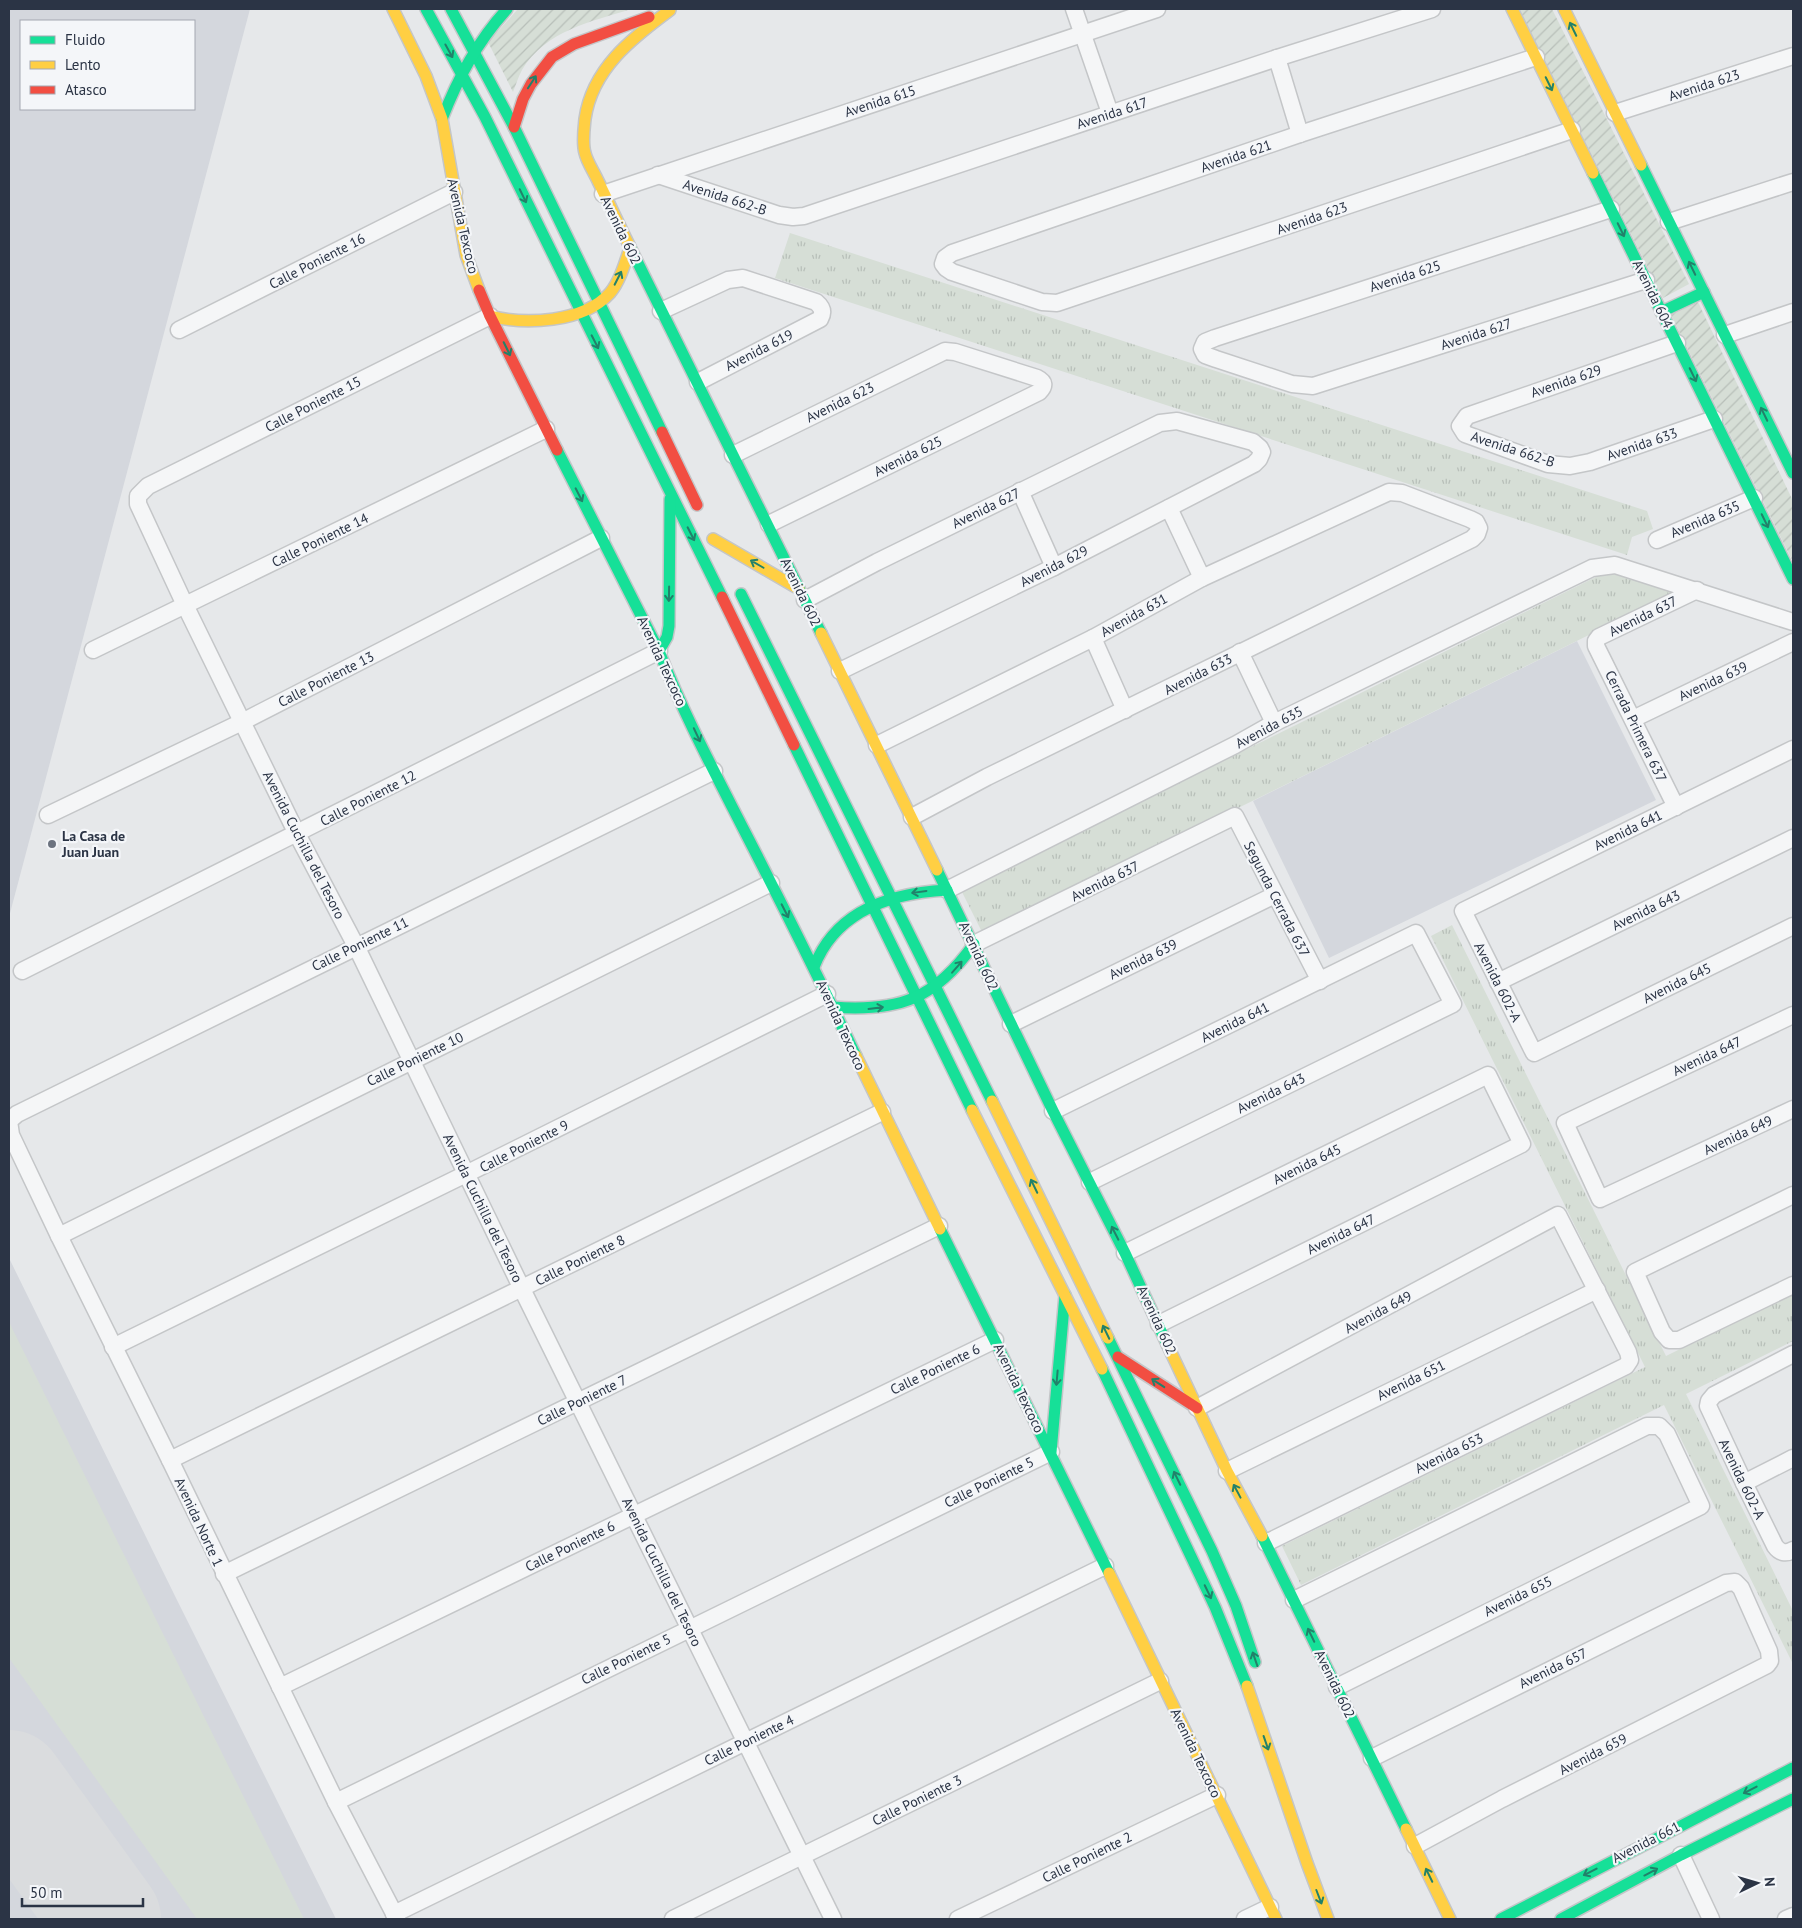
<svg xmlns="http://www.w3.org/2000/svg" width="1802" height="1928" font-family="'PT Sans',sans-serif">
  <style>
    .built { fill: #d4d7dd; fill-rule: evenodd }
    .grass { fill: #d6ded6 }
    .park { fill: url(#park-tufts) }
    .garden { fill: url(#garden-furrows) }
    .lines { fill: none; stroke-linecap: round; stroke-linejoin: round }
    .taxiway { stroke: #dadcde; stroke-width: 44 }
    .runway { stroke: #dadcde; stroke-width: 110 }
    .street-casing { stroke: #c4c6c8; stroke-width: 19 }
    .fast-casing { stroke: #c4c6c8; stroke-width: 14 }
    .slow-casing { stroke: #c4c6c8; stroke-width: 14 }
    .jam-casing { stroke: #c4c6c8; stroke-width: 14 }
    .street { stroke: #f5f6f7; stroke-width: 16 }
    .fast { stroke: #16e098; stroke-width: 11 }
    .slow { stroke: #ffcf43; stroke-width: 11 }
    .jam { stroke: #f24e42; stroke-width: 11 }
    .oneway { stroke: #22816a }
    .poi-dot { fill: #6c737f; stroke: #f4f6f9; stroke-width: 2 }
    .labels { text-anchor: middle; stroke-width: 4.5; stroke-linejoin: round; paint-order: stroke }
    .street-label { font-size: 14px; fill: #2b3445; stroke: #f4f6f9 }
    .poi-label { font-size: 14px; font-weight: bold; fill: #2b3445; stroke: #f4f6f9; text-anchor: start }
  </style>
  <defs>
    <pattern id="park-tufts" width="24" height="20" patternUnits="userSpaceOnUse" patternTransform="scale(1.25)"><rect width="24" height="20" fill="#d6ded6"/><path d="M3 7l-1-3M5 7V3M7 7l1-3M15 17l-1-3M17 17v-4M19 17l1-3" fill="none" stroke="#b8bfb9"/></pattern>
    <pattern id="garden-furrows" width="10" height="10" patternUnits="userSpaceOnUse" patternTransform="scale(1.25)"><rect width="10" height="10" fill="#d6ded6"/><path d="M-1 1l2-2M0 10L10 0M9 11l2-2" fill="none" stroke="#b8bfb9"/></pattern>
  </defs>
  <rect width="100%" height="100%" fill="#e6e8ea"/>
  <!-- built -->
  <g class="built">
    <path d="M 9,9 L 250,9 L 9,917 ZM 21,21 L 194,21 L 194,109 L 21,109 Z"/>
    <path d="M 1577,641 L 1656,800 L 1329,958 L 1253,801 Z"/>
    <path d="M 9,1258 L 175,1596 L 336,1919 L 9,1919 Z"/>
  </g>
  <!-- grass -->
  <path class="grass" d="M 9,1322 L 304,1919 L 197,1919 L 9,1658 Z"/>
  <!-- park -->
  <g class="park">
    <path d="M 790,233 L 1647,511 L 1653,529 L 1632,537 L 1627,555 L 775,278 Z"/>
    <path d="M 1606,572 L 1678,591 L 983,934 L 961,890 Z"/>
    <path d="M 1452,925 L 1666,1356 L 1793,1293 L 1793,1341 L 1686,1394 L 1793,1611 L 1793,1664 L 1664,1405 L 1301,1585 L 1282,1546 L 1645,1367 L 1431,936 Z"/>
  </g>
  <!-- garden -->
  <g class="garden">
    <path d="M 518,9 L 631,9 C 591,22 546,30 522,70 C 518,77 516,85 513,92 L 488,42 Z"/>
    <path d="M 1519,9 L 1552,9 L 1689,284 L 1663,298 Z"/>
    <path d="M 1698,302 L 1793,501 L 1793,562 L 1671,315 Z"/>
  </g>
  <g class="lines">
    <!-- taxiway -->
    <path class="taxiway" d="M 50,1843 C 66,1868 78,1890 85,1919"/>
    <!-- runway -->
    <path class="runway" d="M 9,1785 L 106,1919"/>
    <defs>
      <g id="street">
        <path d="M 1074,9 L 1110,113"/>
        <path d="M 1536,57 L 1300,134 L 952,253 L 945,258 L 943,264 L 946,268 L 952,272 L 1042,302 L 1057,303 L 1572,130"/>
        <path d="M 1277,58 L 1300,134"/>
        <path d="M 1615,113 L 1793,56"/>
        <path d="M 658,175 L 779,215 L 793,217 L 804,216 L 1277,58 L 1432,9"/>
        <path d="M 603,194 L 1157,9"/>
        <path d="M 1611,209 L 1215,338 L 1205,342 L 1202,349 L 1205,355 L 1216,359 L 1292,384 L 1313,386 L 1646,280"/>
        <path d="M 1669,222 L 1793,182"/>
        <path d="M 661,311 L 728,280 L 743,278 L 816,302 C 822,307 824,312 820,319 L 698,382"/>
        <path d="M 490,316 L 148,486 L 138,496 L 138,504 L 185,605 L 297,834 L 356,946 L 522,1289 L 833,1919"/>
        <path d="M 179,330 L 454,192"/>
        <path d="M 1725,335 L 1793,312"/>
        <path d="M 1677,343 L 1467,416 L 1460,426 L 1465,434 L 1548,464 L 1570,466 L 1590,462 L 1714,419"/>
        <path d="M 733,455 L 945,351 L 955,352 L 1037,378 C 1045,382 1045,386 1039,392 L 769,524"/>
        <path d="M 1020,491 L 1054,567"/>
        <path d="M 1169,508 L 1202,578"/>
        <path d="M 1657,540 L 1754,498"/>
        <path d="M 805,600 L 877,562 L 1160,423 L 1177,421 L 1253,442 L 1260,448 L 1262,452 L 1259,459 L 1254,464 L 1054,567 L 840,671"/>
        <path d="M 1093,638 L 1125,710"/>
        <path d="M 93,650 L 546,429"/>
        <path d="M 1240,652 L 1274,723"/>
        <path d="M 1633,719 L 1793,642"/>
        <path d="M 877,745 L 1093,638 L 1202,578 L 1389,492 L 1402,493 L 1470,519 L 1476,522 L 1479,528 L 1477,534 L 1472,539 L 987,777 L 912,817"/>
        <path d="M 1793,749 L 1463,911 L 1534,1053 L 1793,926"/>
        <path d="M 1676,807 L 1596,646 L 1596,641 L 1599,637 L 1697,590"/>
        <path d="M 48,815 L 242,722 L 601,538"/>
        <path d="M 947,890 L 1235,745 L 1274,723 L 1592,568 L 1615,565 L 1793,622"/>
        <path d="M 974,944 L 1235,816 L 1320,981"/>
        <path d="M 22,971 L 659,651"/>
        <path d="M 1498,982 L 1793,838"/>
        <path d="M 1793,1015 L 1565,1123 L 1600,1199 L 1793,1109"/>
        <path d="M 1011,1024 L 1275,895"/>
        <path d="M 1053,1111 L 1416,933 L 1453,1004 L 1090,1182"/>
        <path d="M 1793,1195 L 1635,1272 L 1662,1332 L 1669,1340 L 1679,1340 L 1793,1285"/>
        <path d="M 59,1236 L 771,883"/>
        <path d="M 1125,1253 L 1488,1075 L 1522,1144 L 1159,1324"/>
        <path d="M 113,1347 L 466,1174 L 827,994"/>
        <path d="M 1793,1354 L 1714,1395 L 1709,1401 L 1708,1406 L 1744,1483 L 1775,1546 C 1780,1553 1786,1554 1793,1550"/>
        <path d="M 1197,1408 L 1558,1215 L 1628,1352 L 1630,1360 L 1626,1366 L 1266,1543"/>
        <path d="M 170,1460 L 882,1112"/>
        <path d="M 1227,1471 L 1597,1290"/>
        <path d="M 1744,1483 L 1793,1458"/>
        <path d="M 224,1574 L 939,1226"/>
        <path d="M 1294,1600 L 1647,1426 L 1659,1426 L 1667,1434 L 1701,1506 L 1337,1687"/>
        <path d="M 280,1687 L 995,1340"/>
        <path d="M 1372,1758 L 1726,1583 L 1735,1582 L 1741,1588 L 1769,1651 L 1770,1661 L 1767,1665 L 1502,1799 L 1415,1846"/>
        <path d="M 336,1802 L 1051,1452"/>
        <path d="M 1681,1855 L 1711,1919"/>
        <path d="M 394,1914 L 1105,1566"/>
        <path d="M 397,1919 L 336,1802 L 170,1460 L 59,1236 L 11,1135 L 9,1121 L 17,1114 L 714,771"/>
        <path d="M 673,1919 L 1160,1681"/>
        <path d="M 958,1919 L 1217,1795"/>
        <path d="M 1245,1919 L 1270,1907"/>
        <path d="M 1786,1919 L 1793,1916"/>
      </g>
      <g id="fast">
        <path d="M 426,9 L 485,117 L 722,597"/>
        <path d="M 451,9 L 514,127 L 662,432"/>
        <path d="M 442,119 C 458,78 477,42 507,9"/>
        <path d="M 1641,165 L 1793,473"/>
        <path d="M 1593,173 L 1793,579"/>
        <path d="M 630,247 L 821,633"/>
        <path d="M 1661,312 L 1704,292"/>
        <path d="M 557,450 L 659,651 C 683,713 715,773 745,832 C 783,906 820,980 856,1056"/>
        <path d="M 741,594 L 992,1101"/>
        <path d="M 659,651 L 667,637 L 669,626 L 670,499"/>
        <path d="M 794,745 L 972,1110"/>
        <path d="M 937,870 L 1053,1111 L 1125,1253 L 1167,1344"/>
        <path d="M 814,967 C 836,910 891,893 947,890"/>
        <path d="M 833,1007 C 899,1012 935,999 974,944"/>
        <path d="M 940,1229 L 1109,1573"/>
        <path d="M 1108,1338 L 1212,1551 L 1236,1606 L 1255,1662"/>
        <path d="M 1102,1369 L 1215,1607 L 1247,1686"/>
        <path d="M 1051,1452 L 1065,1295"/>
        <path d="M 1262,1536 L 1406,1829"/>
        <path d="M 1501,1919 L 1793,1768"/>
        <path d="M 1561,1919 L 1681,1855 L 1793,1799"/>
      </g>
      <g id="slow">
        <path d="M 393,9 L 426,76 L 442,119 L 466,255 L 479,290"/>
        <path d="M 1512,9 L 1593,173"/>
        <path d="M 1564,9 L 1641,165"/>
        <path d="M 630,247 C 619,225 609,203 598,181 C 594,172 587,162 585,153 C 582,143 584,129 585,119 C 592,69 632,38 670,10"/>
        <path d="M 490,316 C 525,325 583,323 610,293 C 620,281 625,263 630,248"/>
        <path d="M 713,539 L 799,589"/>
        <path d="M 821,633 L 937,870"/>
        <path d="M 856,1056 L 940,1229"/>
        <path d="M 992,1101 L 1108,1338"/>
        <path d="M 972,1110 L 1102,1369"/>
        <path d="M 1167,1344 L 1227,1471 L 1262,1536"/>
        <path d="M 1109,1573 L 1276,1919"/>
        <path d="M 1247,1686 L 1307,1863 L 1328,1919"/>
        <path d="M 1406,1829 L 1450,1919"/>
      </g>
      <g id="jam">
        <path d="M 514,127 L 523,99 L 531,84 L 552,57 L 574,44 L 649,17"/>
        <path d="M 479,290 L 490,316 L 557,450"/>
        <path d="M 662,432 L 697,505"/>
        <path d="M 722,597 L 794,745"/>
        <path d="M 1118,1357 L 1197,1408"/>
      </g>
    </defs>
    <!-- street casing -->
    <use href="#street" class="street-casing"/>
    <!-- fast casing -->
    <use href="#fast" class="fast-casing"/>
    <!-- slow casing -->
    <use href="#slow" class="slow-casing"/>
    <!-- jam casing -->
    <use href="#jam" class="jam-casing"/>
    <!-- street -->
    <use href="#street" class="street"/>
    <!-- fast -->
    <use href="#fast" class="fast"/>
    <!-- slow -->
    <use href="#slow" class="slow"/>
    <!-- jam -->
    <use href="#jam" class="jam"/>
  </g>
  <!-- one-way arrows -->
  <defs><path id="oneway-shaft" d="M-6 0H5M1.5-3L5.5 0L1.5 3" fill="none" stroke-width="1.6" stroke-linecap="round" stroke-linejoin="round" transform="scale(1.25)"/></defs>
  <g class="oneway">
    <use href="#oneway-shaft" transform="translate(1573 29) rotate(-116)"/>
    <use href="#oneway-shaft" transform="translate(449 51) rotate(61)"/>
    <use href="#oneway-shaft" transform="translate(532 82) rotate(-57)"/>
    <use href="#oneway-shaft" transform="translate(1549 84) rotate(64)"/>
    <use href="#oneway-shaft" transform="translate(523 196) rotate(64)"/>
    <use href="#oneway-shaft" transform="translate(1621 230) rotate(64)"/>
    <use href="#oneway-shaft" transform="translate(1692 268) rotate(-116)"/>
    <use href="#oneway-shaft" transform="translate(618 278) rotate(-63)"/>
    <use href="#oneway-shaft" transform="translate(595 342) rotate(63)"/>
    <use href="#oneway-shaft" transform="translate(507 349) rotate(64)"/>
    <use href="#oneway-shaft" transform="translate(1693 375) rotate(64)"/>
    <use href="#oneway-shaft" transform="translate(1764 414) rotate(-116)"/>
    <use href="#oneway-shaft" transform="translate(579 495) rotate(63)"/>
    <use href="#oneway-shaft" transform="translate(1765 521) rotate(64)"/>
    <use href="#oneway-shaft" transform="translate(691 534) rotate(63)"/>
    <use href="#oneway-shaft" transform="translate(757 564) rotate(-150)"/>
    <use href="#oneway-shaft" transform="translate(669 594) rotate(91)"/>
    <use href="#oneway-shaft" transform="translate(697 735) rotate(65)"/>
    <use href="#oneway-shaft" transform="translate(919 892) rotate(172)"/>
    <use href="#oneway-shaft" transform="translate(785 911) rotate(63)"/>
    <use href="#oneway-shaft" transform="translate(957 967) rotate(-49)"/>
    <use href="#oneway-shaft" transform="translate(876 1008) rotate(-7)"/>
    <use href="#oneway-shaft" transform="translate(1034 1186) rotate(-116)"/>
    <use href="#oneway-shaft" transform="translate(1115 1233) rotate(-117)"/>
    <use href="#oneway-shaft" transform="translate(1106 1332) rotate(-116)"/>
    <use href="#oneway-shaft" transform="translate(1057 1378) rotate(95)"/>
    <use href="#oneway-shaft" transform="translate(1158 1383) rotate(-147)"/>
    <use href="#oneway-shaft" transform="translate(1177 1478) rotate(-116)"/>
    <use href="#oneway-shaft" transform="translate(1237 1491) rotate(-118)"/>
    <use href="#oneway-shaft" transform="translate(1208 1592) rotate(64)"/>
    <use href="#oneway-shaft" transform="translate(1311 1635) rotate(-116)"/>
    <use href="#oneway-shaft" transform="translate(1255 1659) rotate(-109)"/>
    <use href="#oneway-shaft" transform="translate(1266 1743) rotate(71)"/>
    <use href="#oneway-shaft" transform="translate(1750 1790) rotate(153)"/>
    <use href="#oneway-shaft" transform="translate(1590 1872) rotate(153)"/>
    <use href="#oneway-shaft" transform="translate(1651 1872) rotate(-28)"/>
    <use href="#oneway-shaft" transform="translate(1429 1875) rotate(-116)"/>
    <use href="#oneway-shaft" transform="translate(1319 1897) rotate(69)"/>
  </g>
  <!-- markers -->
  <circle class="poi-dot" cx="52" cy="844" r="5"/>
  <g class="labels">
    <!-- street labels -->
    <g class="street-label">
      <text transform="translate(1704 85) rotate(-18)" y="5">Avenida 623</text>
      <text transform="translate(880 101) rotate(-18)" y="5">Avenida 615</text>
      <text transform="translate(1112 113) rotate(-18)" y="5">Avenida 617</text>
      <text transform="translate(1236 156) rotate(-19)" y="5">Avenida 621</text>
      <text transform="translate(725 197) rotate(18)" y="5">Avenida 662-B</text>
      <text transform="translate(1312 218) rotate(-19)" y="5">Avenida 623</text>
      <text transform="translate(463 226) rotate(77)" y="5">Avenida Texcoco</text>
      <text transform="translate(621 230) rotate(64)" y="5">Avenida 602</text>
      <text transform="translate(317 261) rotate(-27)" y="5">Calle Poniente 16</text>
      <text transform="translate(1405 276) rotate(-18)" y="5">Avenida 625</text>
      <text transform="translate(1653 294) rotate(64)" y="5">Avenida 604</text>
      <text transform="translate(1476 334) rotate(-18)" y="5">Avenida 627</text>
      <text transform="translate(759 350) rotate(-27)" y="5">Avenida 619</text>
      <text transform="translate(1566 381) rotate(-19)" y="5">Avenida 629</text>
      <text transform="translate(840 402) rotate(-26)" y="5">Avenida 623</text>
      <text transform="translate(313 404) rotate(-27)" y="5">Calle Poniente 15</text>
      <text transform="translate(1642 444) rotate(-19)" y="5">Avenida 633</text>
      <text transform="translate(1513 449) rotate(18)" y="5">Avenida 662-B</text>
      <text transform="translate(908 456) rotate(-26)" y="5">Avenida 625</text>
      <text transform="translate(986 508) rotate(-26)" y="5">Avenida 627</text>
      <text transform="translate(1705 519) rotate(-23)" y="5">Avenida 635</text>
      <text transform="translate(320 540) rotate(-26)" y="5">Calle Poniente 14</text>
      <text transform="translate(1054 566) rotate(-27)" y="5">Avenida 629</text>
      <text transform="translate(801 592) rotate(64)" y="5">Avenida 602</text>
      <text transform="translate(1134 615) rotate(-29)" y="5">Avenida 631</text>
      <text transform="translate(1643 616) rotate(-26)" y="5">Avenida 637</text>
      <text transform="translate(662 661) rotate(65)" y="5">Avenida Texcoco</text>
      <text transform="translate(1198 674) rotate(-27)" y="5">Avenida 633</text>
      <text transform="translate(326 679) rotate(-27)" y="5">Calle Poniente 13</text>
      <text transform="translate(1713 681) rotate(-25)" y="5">Avenida 639</text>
      <text transform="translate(1636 726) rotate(64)" y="5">Cerrada Primera 637</text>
      <text transform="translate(1269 727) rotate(-28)" y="5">Avenida 635</text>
      <text transform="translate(368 798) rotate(-27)" y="5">Calle Poniente 12</text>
      <text transform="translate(1628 830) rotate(-26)" y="5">Avenida 641</text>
      <text transform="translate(304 845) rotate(63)" y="5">Avenida Cuchilla del Tesoro</text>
      <text transform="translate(1105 881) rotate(-26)" y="5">Avenida 637</text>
      <text transform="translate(1277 899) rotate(63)" y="5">Segunda Cerrada 637</text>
      <text transform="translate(1646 910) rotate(-26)" y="5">Avenida 643</text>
      <text transform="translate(360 944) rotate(-26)" y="5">Calle Poniente 11</text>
      <text transform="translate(979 956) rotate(65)" y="5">Avenida 602</text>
      <text transform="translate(1143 959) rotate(-26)" y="5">Avenida 639</text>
      <text transform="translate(1498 982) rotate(63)" y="5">Avenida 602-A</text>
      <text transform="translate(1677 983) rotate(-26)" y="5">Avenida 645</text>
      <text transform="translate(1235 1022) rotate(-26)" y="5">Avenida 641</text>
      <text transform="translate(841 1025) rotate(65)" y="5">Avenida Texcoco</text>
      <text transform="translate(1707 1056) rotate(-25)" y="5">Avenida 647</text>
      <text transform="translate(415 1059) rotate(-26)" y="5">Calle Poniente 10</text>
      <text transform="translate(1271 1093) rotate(-26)" y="5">Avenida 643</text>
      <text transform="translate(1738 1135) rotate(-25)" y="5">Avenida 649</text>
      <text transform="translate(524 1146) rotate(-27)" y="5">Calle Poniente 9</text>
      <text transform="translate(1307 1164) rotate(-26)" y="5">Avenida 645</text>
      <text transform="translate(483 1208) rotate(64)" y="5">Avenida Cuchilla del Tesoro</text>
      <text transform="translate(1341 1234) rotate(-26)" y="5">Avenida 647</text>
      <text transform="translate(580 1260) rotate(-26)" y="5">Calle Poniente 8</text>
      <text transform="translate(1378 1312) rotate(-28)" y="5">Avenida 649</text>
      <text transform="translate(1157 1320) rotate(65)" y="5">Avenida 602</text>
      <text transform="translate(935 1369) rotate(-26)" y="5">Calle Poniente 6</text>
      <text transform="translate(1411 1380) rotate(-26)" y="5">Avenida 651</text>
      <text transform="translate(1019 1388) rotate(64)" y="5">Avenida Texcoco</text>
      <text transform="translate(582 1400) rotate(-26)" y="5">Calle Poniente 7</text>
      <text transform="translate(1449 1453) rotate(-26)" y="5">Avenida 653</text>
      <text transform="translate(1742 1479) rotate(64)" y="5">Avenida 602-A</text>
      <text transform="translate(989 1482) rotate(-26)" y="5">Calle Poniente 5</text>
      <text transform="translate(199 1522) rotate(65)" y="5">Avenida Norte 1</text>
      <text transform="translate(570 1546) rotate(-26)" y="5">Calle Poniente 6</text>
      <text transform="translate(662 1572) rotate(64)" y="5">Avenida Cuchilla del Tesoro</text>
      <text transform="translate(1518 1596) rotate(-26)" y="5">Avenida 655</text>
      <text transform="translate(626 1659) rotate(-26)" y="5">Calle Poniente 5</text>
      <text transform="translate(1553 1668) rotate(-26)" y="5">Avenida 657</text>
      <text transform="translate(1335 1684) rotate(64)" y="5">Avenida 602</text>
      <text transform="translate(749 1740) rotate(-26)" y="5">Calle Poniente 4</text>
      <text transform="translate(1196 1753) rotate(64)" y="5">Avenida Texcoco</text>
      <text transform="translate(1593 1754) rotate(-27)" y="5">Avenida 659</text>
      <text transform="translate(917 1800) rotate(-26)" y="5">Calle Poniente 3</text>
      <text transform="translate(1646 1842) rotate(-27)" y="5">Avenida 661</text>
      <text transform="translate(1087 1857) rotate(-26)" y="5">Calle Poniente 2</text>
    </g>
    <!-- poi labels -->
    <g class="poi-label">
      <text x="62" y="841">La Casa de<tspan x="62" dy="16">Juan Juan</tspan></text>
    </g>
  </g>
  <!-- border -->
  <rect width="1802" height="1928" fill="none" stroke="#2b3445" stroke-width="20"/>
  <!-- legend -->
  <rect x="20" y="20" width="175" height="90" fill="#f4f6f9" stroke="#a4a8b1"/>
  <rect x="30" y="36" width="25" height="8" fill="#16e098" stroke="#a4a8b1"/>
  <text x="65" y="45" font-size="15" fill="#2b3445">Fluido</text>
  <rect x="30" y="61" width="25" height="8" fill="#ffcf43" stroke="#a4a8b1"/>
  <text x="65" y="70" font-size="15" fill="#2b3445">Lento</text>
  <rect x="30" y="86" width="25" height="8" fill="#f24e42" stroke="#a4a8b1"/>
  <text x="65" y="95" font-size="15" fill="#2b3445">Atasco</text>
  <!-- north arrow -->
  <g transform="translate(1757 1883) rotate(85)" stroke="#f4f6f9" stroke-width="4" paint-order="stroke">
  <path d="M0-4L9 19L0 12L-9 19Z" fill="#2b3445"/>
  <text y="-8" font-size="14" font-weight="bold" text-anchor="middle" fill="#2b3445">N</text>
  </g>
  <!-- scale -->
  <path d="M22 1898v8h121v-8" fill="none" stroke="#2b3445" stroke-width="2.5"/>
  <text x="30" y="1898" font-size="15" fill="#2b3445" stroke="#f4f6f9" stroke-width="4" paint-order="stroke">50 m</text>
</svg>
